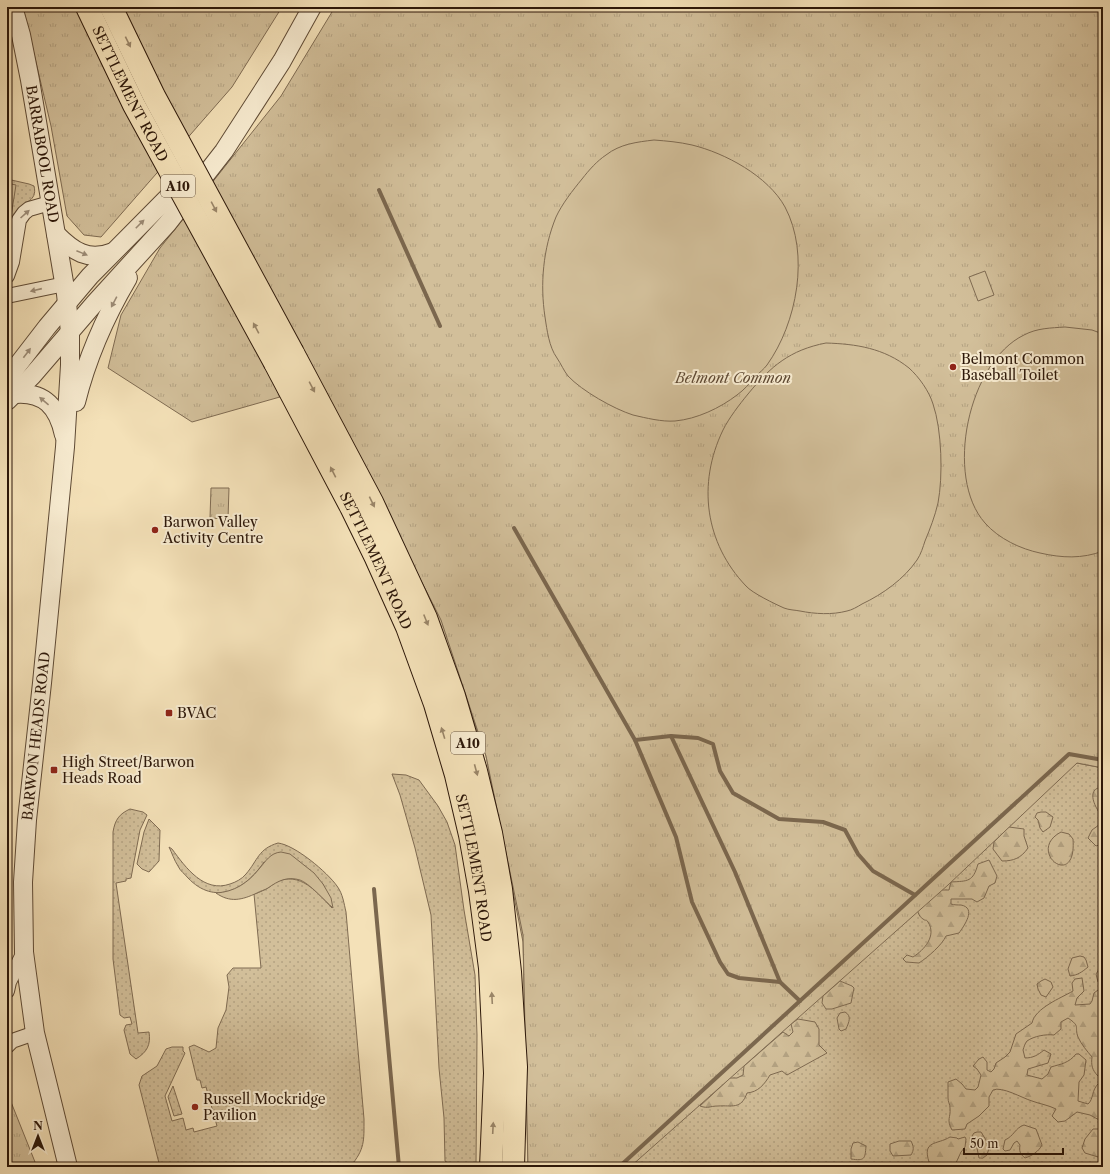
<svg xmlns="http://www.w3.org/2000/svg" width="1110" height="1174" font-family="'Libre Caslon Text',serif">
  <style>
    .grass { fill: url(#grass-dots); stroke: #7f6b52 }
    .forest { fill: url(#forest-firs); stroke: #7f6b52 }
    .park { fill: url(#park-tufts); stroke: #7f6b52 }
    .garden { fill: #d2bf9a; stroke: #7f6b52 }
    .lines { fill: none; stroke-linecap: round; stroke-linejoin: round }
    .stream { stroke: #7b674e; stroke-width: 4 }
    .minor-casing { stroke: #5e4a35; stroke-width: 16 }
    .tertiary-casing { stroke: #5e4a35; stroke-width: 20 }
    .trunk-casing { stroke: #2c1709; stroke-width: 24 }
    .minor { stroke: #f8ecd1; stroke-width: 14 }
    .tertiary { stroke: #f8ecd1; stroke-width: 18 }
    .trunk { stroke: #f4e1b8; stroke-width: 22 }
    .trunk-bridge-casing { stroke: #2c1709; stroke-width: 24; stroke-linecap: butt }
    .trunk-bridge { stroke: #f4e1b8; stroke-width: 22 }
    .oneway { fill: #9a8669 }
    .oneway2 { fill: #9c8c77 }
    .poi-dot { fill: #8f2418; stroke: #f8ecd1; stroke-width: 1.5 }
    .labels { text-anchor: middle; stroke-width: 4; stroke-linejoin: round; paint-order: stroke }
    .shield { fill: #f8ecd1; stroke: #695745; stroke-width: 1 }
    .shield-label { font-size: 13px; font-weight: bold; fill: #2c1709 }
    .street-label { font-size: 14px; fill: #2c1709; stroke: #f8ecd1 }
    .poi-label { font-size: 14px; fill: #2c1709; stroke: #f8ecd1; text-anchor: start }
    .park-label { font-size: 14px; font-style: italic; fill: #5e4934; stroke: #f8ecd1 }
  </style>
  <defs>
    <pattern id="grass-dots" width="8" height="8" patternUnits="userSpaceOnUse"><rect width="8" height="8" fill="#d2bf9a"/><path d="M2 2h.1M6 6h.1" fill="none" stroke="#b4a383" stroke-width="1.8" stroke-linecap="round"/></pattern>
    <pattern id="forest-firs" width="22" height="20" patternUnits="userSpaceOnUse"><rect width="22" height="20" fill="#d2bf9a"/><path d="M5 1l3.5 6h-7zM16 11l3.5 6h-7z" fill="#b4a383"/></pattern>
    <pattern id="park-tufts" width="24" height="20" patternUnits="userSpaceOnUse"><rect width="24" height="20" fill="#d2bf9a"/><path d="M3 7l-1-3M5 7V3M7 7l1-3M15 17l-1-3M17 17v-4M19 17l1-3" fill="none" stroke="#b4a383"/></pattern>
  </defs>
  <rect width="100%" height="100%" fill="#f4e1b8"/>
  <filter id="stains"><feTurbulence type="fractalNoise" baseFrequency=".005" numOctaves="4"/><feColorMatrix values="0 0 0 0 .2 0 0 0 0 .09 0 0 0 0 .02 0 0 0 .5 -.17"/></filter>
  <radialGradient id="worn" r=".72"><stop offset=".6" stop-color="#630" stop-opacity="0"/><stop offset="1" stop-color="#630" stop-opacity=".3"/></radialGradient>
  <!-- grass -->
  <g class="grass">
    <path d="M 7,179 L 29,184 L 34,186 C 38,202 23,201 17,211 C 10,222 9,244 7,258 L 7,241 L 15,186 L 7,183 Z"/>
    <path d="M 404,547 L 1077,763 L 1103,768 L 1103,1167 L 528,1167 L 523,942 L 486,756 L 433,605 Z"/>
    <path d="M 392,774 L 406,775 L 419,780 L 438,806 L 447,822 L 455,845 L 464,910 L 475,975 L 477,1035 L 476,1166 L 473,1167 L 454,1167 L 445,1161 L 444,1118 L 439,1068 L 431,915 L 415,848 L 400,795 Z"/>
    <path d="M 130,809 L 143,812 L 147,815 L 140,830 L 131,878 L 126,879 L 126,881 L 116,883 L 138,1033 L 149,1032 C 151,1045 147,1052 136,1059 L 130,1054 L 124,1030 L 126,1025 L 132,1024 L 130,1017 L 124,1018 L 120,1015 L 113,959 L 113,832 C 115,820 119,814 130,809 Z"/>
    <path d="M 149,819 L 160,830 L 159,861 L 149,872 L 142,869 L 137,864 L 144,832 Z"/>
    <path d="M 278,843 C 295,845 327,872 337,886 C 343,894 344,904 346,912 L 364,1119 C 364,1141 365,1149 350,1167 L 160,1167 L 139,1085 L 142,1076 L 157,1066 L 166,1049 L 172,1047 L 183,1047 L 183,1051 L 185,1053 L 165,1096 L 172,1121 L 183,1118 L 186,1130 L 193,1128 L 194,1132 L 217,1126 L 206,1087 L 202,1088 L 200,1080 L 197,1080 L 189,1047 L 194,1045 L 209,1052 L 216,1048 L 218,1028 L 226,1010 L 229,987 L 227,975 L 233,968 L 261,968 L 254,894 C 258,893 262,891 266,889 C 270,887 273,884 276,882 C 300,871 317,892 332,908 L 323,884 L 264,862 C 245,890 215,906 188,878 C 185,874 180,871 178,866 C 174,860 172,853 169,847 L 172,849 C 186,868 204,893 230,884 C 236,882 242,879 246,874 C 258,860 258,849 278,843 Z"/>
    <path d="M 173,1086 L 182,1114 L 174,1116 L 168,1097 Z"/>
  </g>
  <!-- forest -->
  <g class="forest">
    <path d="M 1103,787 L 1103,817 C 1096,810 1084,788 1103,787 Z"/>
    <path d="M 1041,812 L 1046,812 L 1053,817 L 1050,827 L 1043,832 L 1040,828 L 1038,820 L 1035,817 L 1037,813 Z"/>
    <path d="M 1103,822 L 1102,844 L 1096,846 L 1088,838 L 1092,830 Z"/>
    <path d="M 1009,827 L 1024,829 L 1024,836 L 1028,848 C 1021,858 1014,861 1002,861 L 993,849 L 994,842 Z"/>
    <path d="M 1061,832 L 1069,834 L 1073,839 C 1077,892 1025,851 1061,832 Z"/>
    <path d="M 989,860 L 997,876 L 995,883 L 989,886 L 984,898 L 977,902 L 972,899 L 951,899 L 951,904 C 954,905 958,905 961,905 C 977,908 964,926 959,933 L 946,936 C 942,945 928,957 919,963 L 906,962 L 903,959 L 907,955 L 913,957 C 924,950 937,936 928,922 C 925,918 927,922 923,919 C 918,916 917,910 917,904 L 942,890 L 949,890 L 951,882 C 968,881 973,882 978,864 Z"/>
    <path d="M 1080,956 L 1084,957 L 1086,960 L 1088,967 C 1082,972 1078,975 1070,976 L 1068,969 L 1072,958 Z"/>
    <path d="M 1100,968 L 1103,968 L 1103,1075 L 1098,1076 C 1092,1070 1091,1065 1092,1057 C 1087,1051 1081,1044 1078,1037 C 1074,1026 1081,1027 1068,1018 L 1061,1022 L 1061,1029 L 1054,1035 C 1046,1034 1034,1036 1027,1041 C 1025,1043 1024,1047 1023,1050 L 1025,1058 C 1033,1058 1038,1055 1044,1050 L 1051,1054 L 1048,1063 L 1028,1069 L 1027,1075 L 1042,1079 L 1048,1074 L 1051,1067 C 1061,1064 1069,1063 1076,1054 L 1079,1054 L 1086,1060 L 1084,1075 L 1079,1082 L 1078,1101 L 1088,1104 C 1094,1099 1091,1090 1099,1083 L 1103,1083 L 1103,1122 L 1090,1115 L 1077,1112 L 1065,1121 L 1058,1122 L 1052,1116 L 1056,1109 C 1048,1105 1040,1104 1032,1101 C 1022,1098 1002,1086 993,1090 L 989,1097 L 989,1106 L 979,1116 L 967,1124 L 965,1129 L 952,1130 C 946,1119 951,1118 950,1108 C 950,1104 948,1102 948,1098 C 948,1093 948,1087 948,1082 L 956,1079 L 962,1084 L 966,1089 L 975,1090 L 978,1087 L 981,1075 L 977,1069 L 973,1066 L 979,1059 L 983,1057 L 987,1062 L 987,1070 L 991,1072 L 994,1069 L 996,1063 L 1005,1057 L 1010,1052 L 1016,1034 L 1032,1023 C 1035,1008 1061,998 1073,991 L 1072,983 L 1075,979 L 1082,978 L 1084,991 L 1077,998 L 1075,1005 L 1090,1004 L 1092,1001 L 1094,993 L 1102,987 L 1103,985 L 1098,982 L 1096,974 Z"/>
    <path d="M 1045,979 L 1051,982 L 1053,987 L 1046,997 L 1041,995 L 1038,989 L 1037,984 L 1041,981 Z"/>
    <path d="M 840,981 L 852,986 L 854,988 L 851,1003 L 832,1009 L 826,1009 L 822,1003 L 823,996 Z"/>
    <path d="M 845,1012 C 852,1016 849,1022 846,1029 L 841,1031 L 839,1029 L 837,1018 L 840,1013 Z"/>
    <path d="M 798,1019 L 815,1022 L 819,1029 L 819,1045 L 827,1053 L 787,1075 L 782,1071 L 770,1075 C 764,1085 758,1092 747,1093 C 741,1110 732,1105 718,1106 C 709,1106 709,1109 700,1106 L 730,1078 L 737,1078 L 743,1075 L 744,1066 L 783,1032 L 789,1036 L 793,1032 L 791,1024 Z"/>
    <path d="M 1024,1125 L 1036,1129 L 1042,1145 C 1039,1151 1032,1156 1025,1158 C 1020,1154 1019,1151 1020,1145 L 1017,1141 L 1014,1143 L 1010,1150 L 1005,1151 L 1003,1149 L 1005,1140 C 1014,1136 1015,1128 1024,1125 Z"/>
    <path d="M 1093,1129 L 1103,1129 L 1103,1153 L 1098,1157 L 1085,1153 L 1082,1148 L 1085,1139 Z"/>
    <path d="M 977,1132 L 981,1132 L 986,1140 L 989,1148 L 987,1155 L 983,1158 L 979,1158 L 976,1143 L 972,1142 L 972,1136 L 974,1133 Z"/>
    <path d="M 950,1137 L 957,1138 L 958,1139 L 965,1137 L 966,1139 L 965,1147 L 961,1152 L 955,1165 C 947,1170 938,1164 929,1162 C 922,1140 937,1145 950,1137 Z"/>
    <path d="M 899,1141 L 911,1141 C 914,1147 914,1150 911,1155 L 893,1156 L 890,1151 L 890,1144 Z"/>
    <path d="M 858,1142 L 866,1146 C 865,1159 865,1161 851,1159 L 851,1149 L 853,1143 Z"/>
  </g>
  <!-- park -->
  <g class="park">
    <path d="M 23,7 L 282,7 L 232,87 L 101,237 L 84,235 L 67,216 L 51,126 Z"/>
    <path d="M 335,7 L 1103,7 L 1103,768 L 1077,763 L 948,885 L 630,1167 L 528,1167 L 523,935 L 486,756 L 441,620 L 322,385 L 192,422 L 108,368 L 121,315 L 160,248 L 281,96 Z"/>
    <path d="M 211,488 L 229,488 L 228,519 L 210,518 Z"/>
    <path d="M 7,1092 L 37,1167 L 7,1167 Z"/>
  </g>
  <!-- garden -->
  <g class="garden">
    <path d="M 654,140 C 667,141 679,142 692,145 C 725,153 768,176 785,207 C 810,254 797,323 767,365 C 764,369 759,373 755,377 C 750,383 744,390 737,395 C 720,408 697,419 675,421 C 662,422 646,418 633,415 C 614,409 582,391 568,376 C 564,371 561,364 557,358 C 549,347 547,330 545,317 C 540,284 543,249 556,217 C 562,204 573,190 582,179 C 589,170 597,161 606,155 C 620,144 637,142 654,140 Z"/>
    <path d="M 7,183 L 16,185 L 7,241 Z"/>
    <path d="M 985,271 L 994,295 L 978,301 L 969,277 Z"/>
    <path d="M 1065,327 L 1092,330 L 1103,334 L 1103,551 C 1082,559 1062,558 1040,553 C 1021,549 999,539 985,523 C 944,477 968,362 1024,335 C 1037,328 1051,328 1065,327 Z"/>
    <path d="M 826,343 C 856,344 884,348 909,368 C 919,377 929,391 933,404 C 942,430 943,477 938,503 C 935,516 930,529 925,541 C 923,547 921,554 917,560 C 904,579 883,594 862,604 C 857,607 852,610 847,611 C 832,615 815,614 800,611 C 795,610 789,610 784,608 C 775,604 752,593 746,586 C 705,543 697,484 723,430 C 729,418 739,405 748,394 C 771,366 790,350 826,343 Z"/>
    <path d="M 281,852 L 290,854 L 314,873 L 323,884 L 331,898 L 333,908 C 325,901 309,883 300,880 C 287,876 278,881 268,888 C 265,890 260,891 257,893 C 242,900 230,903 216,893 C 234,892 248,883 259,869 C 266,861 270,853 281,852 Z"/>
  </g>
  <g class="lines">
    <!-- stream -->
    <g class="stream">
      <path d="M 379,190 L 440,326"/>
      <path d="M 514,528 L 635,740 L 676,837 L 692,902 L 720,962 L 728,974 L 739,978 L 780,982 L 800,1001"/>
      <path d="M 671,736 L 735,872 L 780,982"/>
      <path d="M 635,740 L 671,736 L 698,738 L 713,744 L 720,771 L 733,793 L 779,819 L 823,822 L 845,830 L 858,854 L 873,871 L 915,895"/>
      <path d="M 374,889 L 399,1167"/>
      <path d="M 619,1167 L 1069,754 L 1103,760"/>
    </g>
    <defs>
      <g id="minor">
        <path d="M 7,276 L 12,262 L 19,220 L 24,213 L 29,209 L 50,203"/>
        <path d="M 7,296 L 65,284"/>
        <path d="M 7,991 L 9,982 L 24,952"/>
        <path d="M 7,1046 L 12,1041 L 35,1033"/>
      </g>
      <g id="tertiary">
        <path id="s1" d="M 13,7 L 21,35 L 30,80 L 66,294 L 70,332 L 70,365 L 65,447 L 42,683 L 27,820 L 23,882 L 24,952 L 35,1033 L 68,1167"/>
        <path d="M 56,234 C 73,251 88,262 113,252"/>
        <path d="M 7,379 L 47,327 L 90,276 L 187,178"/>
        <path d="M 14,394 C 44,391 58,407 64,435"/>
        <path d="M 7,401 L 32,376 L 94,304 L 167,224 L 224,151 L 282,61 L 312,7"/>
        <path d="M 76,402 C 87,358 105,317 128,278"/>
      </g>
      <g id="trunk">
        <path d="M 293,353 L 372,502 L 426,618 L 454,696 L 476,771 L 491,833 L 501,889 L 510,972 L 516,1067 L 513,1167"/>
        <path id="s2" d="M 275,363 L 351,507 L 376,558 L 407,627 L 435,704 L 456,775 L 470,835 L 480,891 L 490,968 L 495,1073 L 491,1167"/>
      </g>
    </defs>
    <!-- minor casing -->
    <use href="#minor" class="minor-casing"/>
    <!-- tertiary casing -->
    <use href="#tertiary" class="tertiary-casing"/>
    <!-- trunk casing -->
    <use href="#trunk" class="trunk-casing"/>
    <!-- minor -->
    <use href="#minor" class="minor"/>
    <!-- tertiary -->
    <use href="#tertiary" class="tertiary"/>
    <!-- trunk -->
    <use href="#trunk" class="trunk"/>
    <defs>
      <g id="trunk-bridge">
        <path id="s3" d="M 87,7 L 134,105 L 275,363"/>
        <path d="M 111,7 L 154,96 L 293,353"/>
      </g>
    </defs>
    <!-- trunk-bridge casing -->
    <use href="#trunk-bridge" class="trunk-bridge-casing"/>
    <!-- trunk-bridge -->
    <use href="#trunk-bridge" class="trunk-bridge"/>
  </g>
  <!-- one-way arrows -->
  <defs><path id="oneway-solid" d="M-6-.8H1V-3.2L6.5 0L1 3.2V.8H-6Z"/></defs>
  <g class="oneway">
    <use href="#oneway-solid" transform="translate(128 42) rotate(64)"/>
    <use href="#oneway-solid" transform="translate(214 207) rotate(62)"/>
    <use href="#oneway-solid" transform="translate(256 328) rotate(-118)"/>
    <use href="#oneway-solid" transform="translate(312 387) rotate(62)"/>
    <use href="#oneway-solid" transform="translate(333 472) rotate(-117)"/>
    <use href="#oneway-solid" transform="translate(372 502) rotate(64)"/>
    <use href="#oneway-solid" transform="translate(426 620) rotate(68)"/>
    <use href="#oneway-solid" transform="translate(443 733) rotate(-107)"/>
    <use href="#oneway-solid" transform="translate(476 770) rotate(75)"/>
    <use href="#oneway-solid" transform="translate(492 998) rotate(-93)"/>
    <use href="#oneway-solid" transform="translate(493 1128) rotate(-87)"/>
  </g>
  <g class="oneway2">
    <use href="#oneway-solid" transform="translate(25 214) rotate(-42)"/>
    <use href="#oneway-solid" transform="translate(140 224) rotate(-45)"/>
    <use href="#oneway-solid" transform="translate(82 253) rotate(22)"/>
    <use href="#oneway-solid" transform="translate(36 290) rotate(167)"/>
    <use href="#oneway-solid" transform="translate(114 302) rotate(118)"/>
    <use href="#oneway-solid" transform="translate(27 353) rotate(-53)"/>
    <use href="#oneway-solid" transform="translate(44 401) rotate(-140)"/>
  </g>
  <!-- markers -->
  <g class="poi-dot">
    <circle cx="953" cy="367" r="4"/>
    <circle cx="155" cy="530" r="4"/>
    <rect x="165" y="709" width="8" height="8" rx="2"/>
    <rect x="50" y="766" width="8" height="8" rx="2"/>
    <circle cx="195" cy="1107" r="4"/>
  </g>
  <g class="labels">
    <!-- shield labels -->
    <g class="shield">
      <rect x="161" y="175" width="34" height="22" rx="3"/>
      <rect x="451" y="732" width="34" height="22" rx="3"/>
    </g>
    <g class="shield-label">
      <text x="178" y="191">A10</text>
      <text x="468" y="748">A10</text>
    </g>
    <!-- street labels -->
    <g class="street-label">
      <text dy="5" stroke="none"><textPath href="#s3" startOffset="97">SETTLEMENT ROAD</textPath></text>
      <text dy="5" stroke="none"><textPath href="#s1" startOffset="150">BARRABOOL ROAD</textPath></text>
      <text dy="5" stroke="none"><textPath href="#s2" startOffset="222">SETTLEMENT ROAD</textPath></text>
      <text transform="translate(36 736) rotate(-84)" y="5">BARWON HEADS ROAD</text>
      <text dy="5" stroke="none"><textPath href="#s2" startOffset="546">SETTLEMENT ROAD</textPath></text>
    </g>
    <!-- poi labels -->
    <g class="poi-label">
      <text x="961" y="364">Belmont Common<tspan x="961" dy="16">Baseball Toilet</tspan></text>
      <text x="163" y="527">Barwon Valley<tspan x="163" dy="16">Activity Centre</tspan></text>
      <text x="177" y="718">BVAC</text>
      <text x="62" y="767">High Street/Barwon<tspan x="62" dy="16">Heads Road</tspan></text>
      <text x="203" y="1104">Russell Mockridge<tspan x="203" dy="16">Pavilion</tspan></text>
    </g>
    <!-- park labels -->
    <g class="park-label">
      <text x="733" y="383">Belmont Common</text>
    </g>
  </g>
  <!-- margin -->
  <rect width="1110" height="1174" fill="none" stroke="#f4e1b8" stroke-width="24"/>
  <rect x="8" y="8" width="1094" height="1158" fill="none" stroke="#2c1709" stroke-width="2"/>
  <rect x="12" y="12" width="1086" height="1150" fill="none" stroke="#2c1709"/>
  <!-- north arrow -->
  <g transform="translate(38 1136)" stroke="#f8ecd1" stroke-width="3" paint-order="stroke">
  <path d="M0-3L7 15L0 10L-7 15Z" fill="#2c1709"/>
  <text y="-6" font-size="11" font-weight="bold" text-anchor="middle" fill="#2c1709">N</text>
  </g>
  <!-- scale -->
  <path d="M964 1148v6h99v-6" fill="none" stroke="#2c1709" stroke-width="2"/>
  <text x="970" y="1148" font-size="12" fill="#2c1709" stroke="#f8ecd1" stroke-width="3" paint-order="stroke">50 m</text>
  <rect width="100%" height="100%" filter="url(#stains)"/>
  <rect width="100%" height="100%" fill="url(#worn)"/>
</svg>
